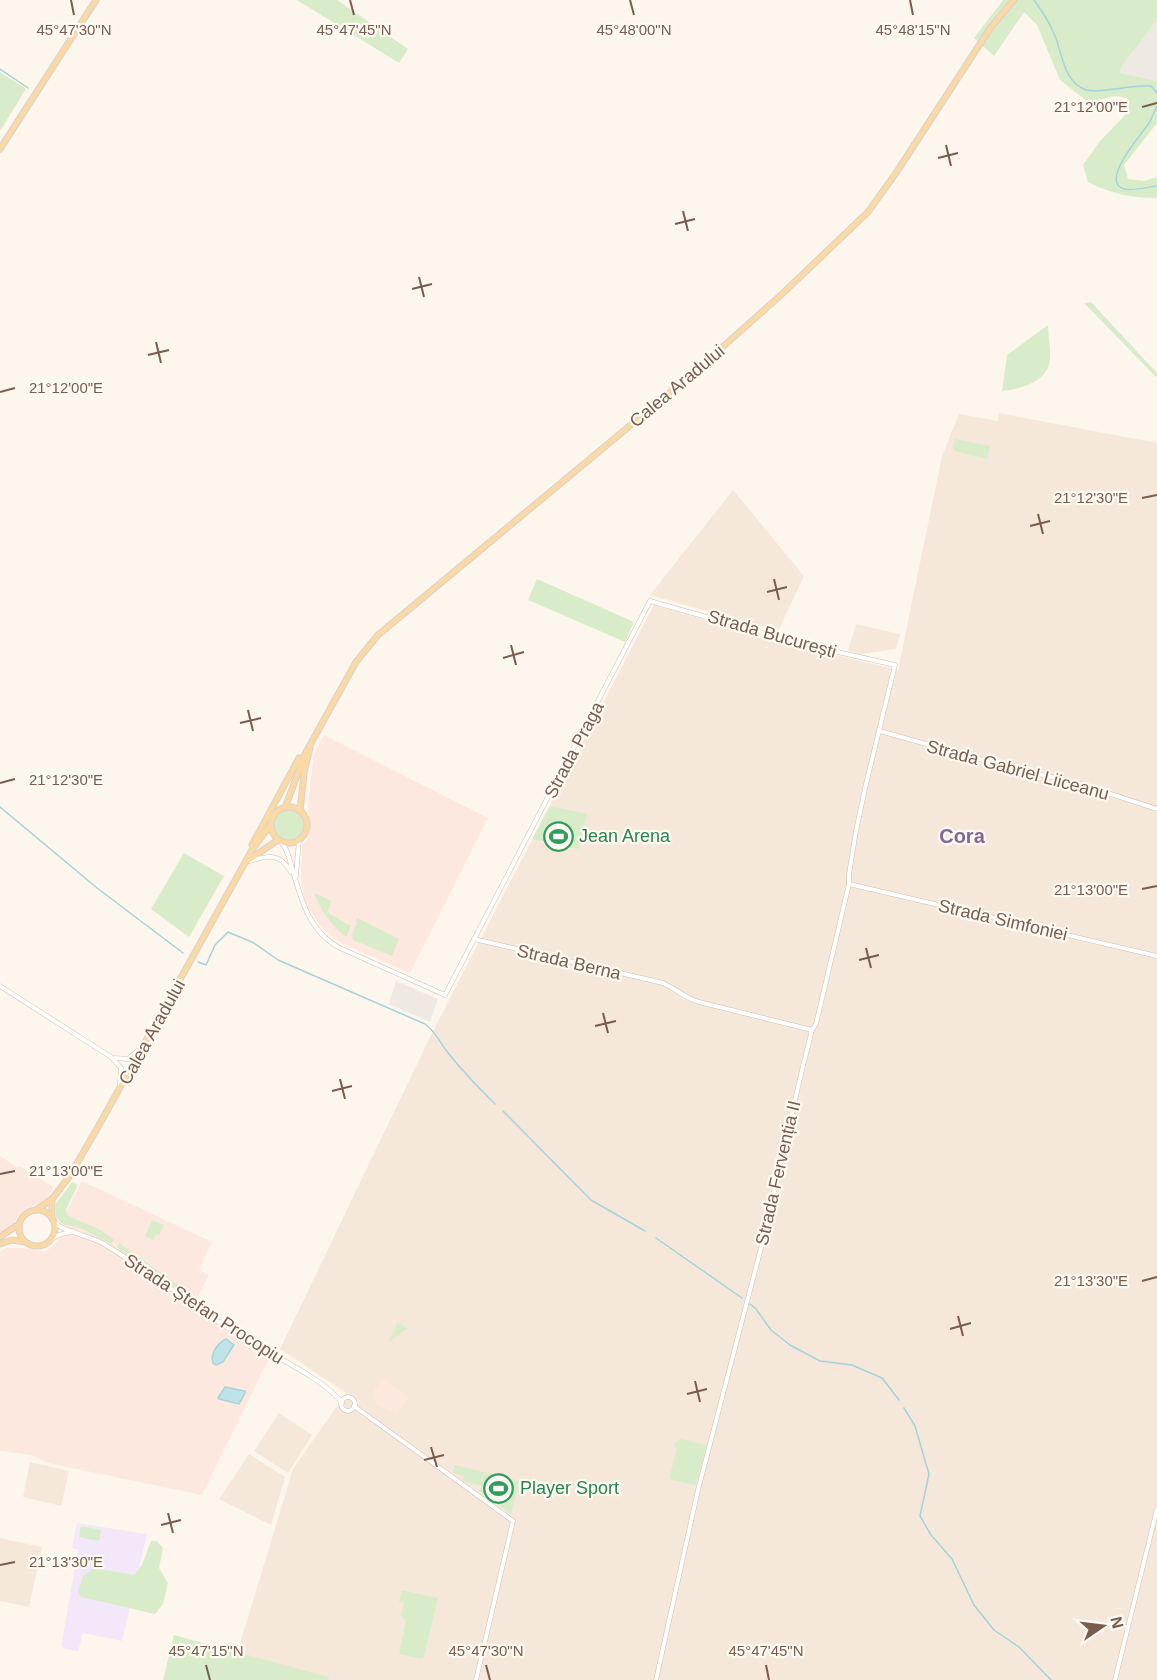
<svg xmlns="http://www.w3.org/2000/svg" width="1157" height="1680" font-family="Helvetica,sans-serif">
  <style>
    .residential { fill: #f5e8da }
    .commercial { fill: #fde8e0 }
    .industrial { fill: #efe9e4 }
    .education { fill: #f3e8fa }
    .green { fill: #d8ecc9 }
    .water { fill: #bfe3e8; stroke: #a5d3da; stroke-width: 1.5 }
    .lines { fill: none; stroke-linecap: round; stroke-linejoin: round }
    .stream { stroke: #a5d3da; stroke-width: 1.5 }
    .minor-casing { stroke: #d1beb0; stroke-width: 5 }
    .major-casing { stroke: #dad1cd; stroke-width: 7 }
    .minor { stroke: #fff; stroke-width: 4 }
    .major { stroke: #fbd9a5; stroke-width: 5 }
    .ticks { fill: none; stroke: #7a5c4d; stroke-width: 2 }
    .labels { text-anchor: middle; stroke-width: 4.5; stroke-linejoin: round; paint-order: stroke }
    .street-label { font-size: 18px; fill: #7a5c4d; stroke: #fffaf3 }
    .leisure-label { font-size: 18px; fill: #27864d; stroke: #fffaf3; text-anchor: start }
    .neighbourhood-label { font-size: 20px; font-weight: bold; fill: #846695; stroke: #fffaf3 }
    .ticks-label { font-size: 15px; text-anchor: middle; fill: #7a5c4d; stroke: #fffaf3; stroke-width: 4.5; stroke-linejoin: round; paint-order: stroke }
  </style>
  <rect width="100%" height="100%" fill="#fdf6ec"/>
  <!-- residential -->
  <g class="residential">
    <path d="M 999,413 L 1157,443 L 1157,1680 L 229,1680 L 293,1469 L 346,1393 L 280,1349 L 432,1033 L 654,605 L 778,641 L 898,670 L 942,456 L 959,414 L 998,421 Z"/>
    <path d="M 733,490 L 804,576 L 778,631 L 650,595 Z"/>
    <path d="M 856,624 L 900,634 L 896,649 L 862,654 L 848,651 Z"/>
    <path d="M 279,1413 L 312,1435 L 288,1473 L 254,1451 Z"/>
    <path d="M 249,1454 L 285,1477 L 271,1525 L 219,1499 Z"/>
    <path d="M 30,1462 L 69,1471 L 61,1506 L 23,1497 Z"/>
    <path d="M 0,1538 L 42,1547 L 29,1607 L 0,1601 Z"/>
  </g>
  <!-- commercial -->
  <g class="commercial">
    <path d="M 324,735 L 488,818 L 410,973 L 341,943 L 321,927 L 305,903 L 301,880 L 302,845 L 307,840 L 310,832 L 308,803 L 314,753 Z"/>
    <path d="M 0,1156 L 18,1168 L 19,1166 L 54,1187 L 45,1201 L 25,1209 L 18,1216 L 12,1226 L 0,1234 Z"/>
    <path d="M 82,1181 L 212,1242 L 199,1270 L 209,1275 L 196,1300 L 272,1352 L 202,1495 L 48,1463 L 31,1455 L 0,1451 L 0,1252 L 6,1248 L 24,1248 L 44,1252 L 53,1246 L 60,1238 L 64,1216 Z"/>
    <path d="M 383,1379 L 409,1397 L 397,1414 L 376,1404 L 374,1391 Z"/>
  </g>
  <!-- industrial -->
  <g class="industrial">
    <path d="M 1157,20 L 1157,81 L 1120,74 L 1122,66 Z"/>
    <path d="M 396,981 L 438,999 L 430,1022 L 389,1004 Z"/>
  </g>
  <!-- education -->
  <path class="education" d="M 77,1523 L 147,1534 L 122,1641 L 83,1633 L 78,1652 L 61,1647 L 78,1550 L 72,1548 Z"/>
  <!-- green -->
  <g class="green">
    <path d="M 297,0 L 337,0 L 408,49 L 399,63 Z"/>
    <path d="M 1003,0 L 1157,0 L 1157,20 L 1122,66 L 1120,73 L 1157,81 L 1157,123 L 1124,165 L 1128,179 L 1144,181 L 1157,177 L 1157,198 C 1132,198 1111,194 1088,182 L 1083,165 L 1100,141 L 1129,111 L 1127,98 L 1116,96 L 1088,102 L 1060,80 L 1037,25 L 1024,12 L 994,56 L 974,38 Z"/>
    <path d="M 0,72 L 26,89 L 0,131 Z"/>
    <path d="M 1091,302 L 1157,373 L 1157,378 L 1084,303 Z"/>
    <path d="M 1048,325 C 1048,337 1051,348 1050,359 C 1048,382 1021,389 1002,391 L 1007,355 Z"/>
    <path d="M 955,439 L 990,446 L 987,459 L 955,451 L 953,447 Z"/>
    <path d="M 537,579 L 634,622 L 625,642 L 528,600 Z"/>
    <path d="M 550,806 L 587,814 L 579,849 L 532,839 Z"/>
    <circle cx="289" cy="825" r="15"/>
    <path d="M 184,853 L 224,876 L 189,937 L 151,909 Z"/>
    <path d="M 314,893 L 332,901 L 328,910 L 330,914 L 351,926 L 346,937 C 331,925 321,911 314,893 Z"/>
    <path d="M 357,918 L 399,939 L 392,956 L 353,940 L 352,935 L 357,923 L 356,922 Z"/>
    <path d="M 72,1182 L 78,1185 L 66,1209 L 67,1215 C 84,1224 99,1226 114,1240 L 111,1244 L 83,1229 L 61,1223 L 56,1217 L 56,1204 Z"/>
    <path d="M 152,1220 L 164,1225 L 159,1235 L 156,1234 L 153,1240 L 145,1236 Z"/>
    <path d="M 119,1243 L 181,1287 L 177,1289 L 117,1248 Z"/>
    <path d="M 398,1323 L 407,1328 L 389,1342 L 397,1324 Z"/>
    <path d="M 681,1439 L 707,1445 L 696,1484 L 694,1485 L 669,1479 L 677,1448 L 674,1447 L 676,1442 Z"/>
    <path d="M 455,1465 L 519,1481 L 511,1514 L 479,1491 L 482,1486 L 463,1481 L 464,1476 L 453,1473 Z"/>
    <path d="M 81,1526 L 101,1530 L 99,1541 L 79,1537 Z"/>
    <path d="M 151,1541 L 157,1541 L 163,1548 L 159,1568 L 168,1583 L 163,1604 L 155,1614 L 81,1597 L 78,1591 L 83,1576 L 94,1568 L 134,1575 L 142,1565 Z"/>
    <path d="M 402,1590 L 438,1598 L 423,1659 L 399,1654 L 406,1621 L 401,1616 L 404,1603 L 399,1602 Z"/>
    <path d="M 174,1635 L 329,1677 L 328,1680 L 163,1680 Z"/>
  </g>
  <!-- water -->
  <g class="water">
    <path d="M 226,1339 L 234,1345 L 223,1362 L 216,1365 L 213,1363 C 210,1353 218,1343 226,1339 Z"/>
    <path d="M 225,1387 L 245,1391 L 245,1393 L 239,1404 L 219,1399 L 218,1398 Z"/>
  </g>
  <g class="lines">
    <!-- stream -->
    <g class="stream">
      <path d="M 1034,0 C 1042,11 1050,22 1055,36 C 1062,53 1064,83 1086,90 C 1099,94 1133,84 1151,86 L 1157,93"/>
      <path d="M 0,69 L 28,88"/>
      <path d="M 1157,106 C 1154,112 1152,118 1149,123 C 1142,134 1099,181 1124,189 C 1133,191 1148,187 1157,186"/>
      <path d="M 0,807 L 97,888 L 183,953"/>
      <path d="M 198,962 L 206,965 L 215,945 L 228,932 L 254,943 L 278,960 L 425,1024 C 436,1032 440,1043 449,1054 C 463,1072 479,1088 495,1104"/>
      <path d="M 503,1111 L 591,1200 L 645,1231"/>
      <path d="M 656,1238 L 742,1298"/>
      <path d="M 750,1304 L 756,1309 L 771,1330 L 790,1345 L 820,1361 L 852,1365 L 882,1378 L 899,1400"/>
      <path d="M 904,1408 L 915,1426 L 929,1474 L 920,1516 L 931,1535 L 952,1559 L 974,1605 L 994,1630 L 1019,1647 L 1051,1680"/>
    </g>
    <defs>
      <g id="minor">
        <path d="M 880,731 L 1004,766 L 1077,783 L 1157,809"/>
        <path d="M 281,842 C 288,850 289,858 292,868 C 301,899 309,932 340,948 L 445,995 L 650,601 L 798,643 L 895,665 L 866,784 L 856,831 L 849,874 L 849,884 L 816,1024 L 812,1030 L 802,1070 L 760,1252 L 698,1490 L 656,1680"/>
        <path d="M 250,861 C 269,855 280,853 291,872"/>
        <path d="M 296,876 L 299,840"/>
        <path d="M 849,884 L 1157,956"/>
        <path d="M 474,939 L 663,983 C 676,989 685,998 699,1002 L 812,1030"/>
        <path d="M 0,986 L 111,1057 L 121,1068 L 120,1085"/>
        <path d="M 115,1058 L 128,1059 L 140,1049"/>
        <path d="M 54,1222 C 64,1232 90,1236 104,1244 C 151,1273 195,1307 242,1337 C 268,1353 326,1380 342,1403"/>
        <path d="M 50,1240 L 59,1235 L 73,1231"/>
        <circle cx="348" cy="1404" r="7"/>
        <path d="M 354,1406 L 513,1521 L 476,1680"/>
        <path d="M 1115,1680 L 1157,1509"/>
      </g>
      <g id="major">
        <path d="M 0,149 L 96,0"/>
        <circle cx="289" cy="825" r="18"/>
        <path d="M 285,808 L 305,754 L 356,662 L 378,635 L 691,375 L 781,295 L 868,212 L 896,173 L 991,27 L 1014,0"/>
        <path d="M 300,811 L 304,773 L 310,748"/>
        <path d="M 252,845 L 299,758"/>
        <path d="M 247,861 L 278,840"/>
        <path d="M 36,1210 L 52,1199 L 69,1177 L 98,1127 L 252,850 L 271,824"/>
        <circle cx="37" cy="1228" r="18"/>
        <path d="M 52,1218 L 52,1199"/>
        <path d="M 0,1237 L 19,1224"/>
        <path d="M 0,1244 L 12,1240 L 25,1242"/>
      </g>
    </defs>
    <!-- minor casing -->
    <use href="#minor" class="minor-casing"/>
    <!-- major casing -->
    <use href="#major" class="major-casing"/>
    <!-- minor -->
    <use href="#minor" class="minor"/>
    <!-- major -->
    <use href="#major" class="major"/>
  </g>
  <!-- ticks -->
  <path class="ticks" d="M 71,0 L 74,15M 350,0 L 354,15M 630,0 L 634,15M 910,0 L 913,15M 1142,107 L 1157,103M 946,145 L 951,166M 938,158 L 958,153M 683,211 L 688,231M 675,224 L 695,219M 419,277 L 424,297M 412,289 L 432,284M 156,342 L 161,363M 148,355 L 169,350M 0,392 L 15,388M 1142,498 L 1157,495M 1038,514 L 1043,534M 1030,526 L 1050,521M 774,579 L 779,600M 767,592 L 787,587M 511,645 L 516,665M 503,658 L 524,652M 248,710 L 253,731M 240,723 L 261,718M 0,783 L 15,779M 1142,889 L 1157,886M 866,948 L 871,968M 859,960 L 879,955M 603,1013 L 608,1033M 595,1026 L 616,1021M 340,1079 L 345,1099M 332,1091 L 352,1086M 0,1174 L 15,1171M 1142,1281 L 1157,1277M 958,1316 L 963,1336M 950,1329 L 971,1323M 695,1381 L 700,1402M 687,1394 L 707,1389M 431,1447 L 437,1467M 424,1460 L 444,1455M 168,1513 L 173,1533M 161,1525 L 181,1520M 0,1565 L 15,1562M 206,1665 L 210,1680M 486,1665 L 490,1680M 766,1665 L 769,1680"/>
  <!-- icons -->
  <defs>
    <symbol id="stadium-ring" viewBox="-11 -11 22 22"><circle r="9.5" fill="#fffaf3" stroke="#2e9e5b" stroke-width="1.5"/><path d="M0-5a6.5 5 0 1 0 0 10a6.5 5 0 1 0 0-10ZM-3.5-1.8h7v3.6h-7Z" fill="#2e9e5b"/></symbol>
  </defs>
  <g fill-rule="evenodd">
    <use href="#stadium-ring" x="542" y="820" width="33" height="33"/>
    <use href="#stadium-ring" x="482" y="1472" width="33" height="33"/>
  </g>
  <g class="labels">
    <!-- street labels -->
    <g class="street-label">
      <text transform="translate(677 386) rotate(-40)" y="6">Calea Aradului</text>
      <text transform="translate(772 634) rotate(16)" y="6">Strada București</text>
      <text transform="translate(574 750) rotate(-62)" y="6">Strada Praga</text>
      <text transform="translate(1018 770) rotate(15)" y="6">Strada Gabriel Liiceanu</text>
      <text transform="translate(1003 920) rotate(13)" y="6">Strada Simfoniei</text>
      <text transform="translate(569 962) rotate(13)" y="6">Strada Berna</text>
      <text transform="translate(152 1032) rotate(-61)" y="6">Calea Aradului</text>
      <text transform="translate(778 1173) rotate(-77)" y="6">Strada Fervenția II</text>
      <text transform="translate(204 1309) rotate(33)" y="6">Strada Ștefan Procopiu</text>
    </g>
    <!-- leisure labels -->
    <g class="leisure-label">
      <text x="579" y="842">Jean Arena</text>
      <text x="520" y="1494">Player Sport</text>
    </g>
    <!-- neighbourhood labels -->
    <g class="neighbourhood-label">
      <text x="962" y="843">Cora</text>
    </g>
  </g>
  <g class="ticks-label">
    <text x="74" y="35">45°47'30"N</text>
    <text x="354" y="35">45°47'45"N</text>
    <text x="634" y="35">45°48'00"N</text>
    <text x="913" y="35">45°48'15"N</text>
    <text x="1091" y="112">21°12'00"E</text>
    <text x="66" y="393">21°12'00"E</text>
    <text x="1091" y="503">21°12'30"E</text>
    <text x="66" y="785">21°12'30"E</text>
    <text x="1091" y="895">21°13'00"E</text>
    <text x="66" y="1176">21°13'00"E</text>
    <text x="1091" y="1286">21°13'30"E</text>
    <text x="66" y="1567">21°13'30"E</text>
    <text x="206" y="1656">45°47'15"N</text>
    <text x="486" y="1656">45°47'30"N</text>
    <text x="766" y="1656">45°47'45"N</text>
  </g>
  <!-- north arrow -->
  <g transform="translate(1103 1626) rotate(76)" stroke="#fffaf3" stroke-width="4.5" paint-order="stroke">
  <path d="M0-4.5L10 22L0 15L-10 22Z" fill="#7a5c4d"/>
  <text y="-9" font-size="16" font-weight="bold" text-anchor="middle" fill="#7a5c4d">N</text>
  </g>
</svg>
